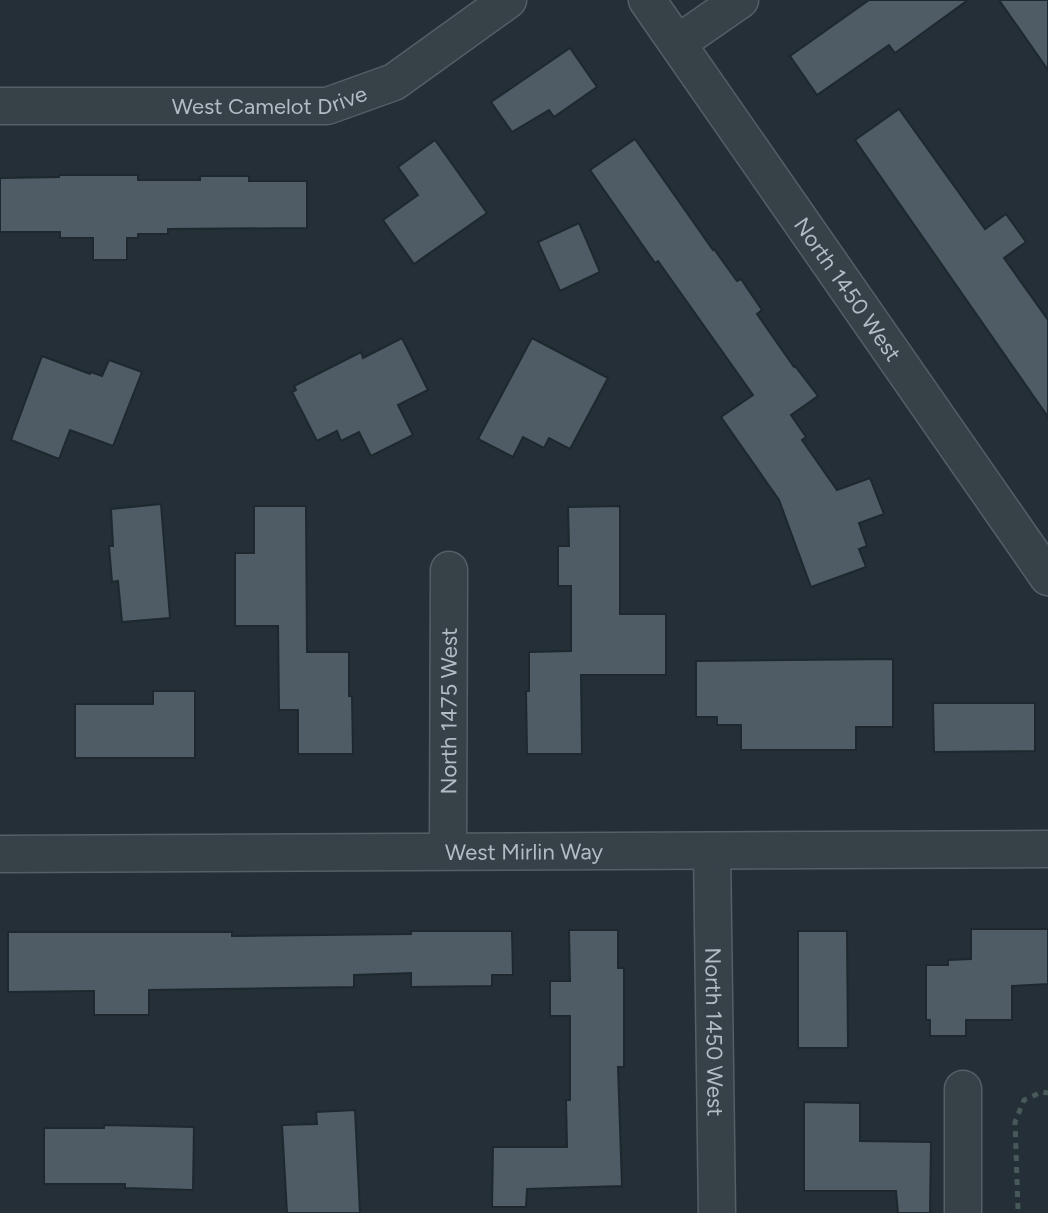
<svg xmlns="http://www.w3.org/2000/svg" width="1048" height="1213" font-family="Figtree,sans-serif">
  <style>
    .building { fill: #4f5c65; stroke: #1e282e; stroke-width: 2 }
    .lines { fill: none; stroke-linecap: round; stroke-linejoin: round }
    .minor-casing { stroke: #555f65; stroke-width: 39 }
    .path { stroke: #475958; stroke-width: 5; stroke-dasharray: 6 6; stroke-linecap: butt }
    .minor { stroke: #374148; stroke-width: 36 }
    .labels { text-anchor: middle; stroke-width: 6; stroke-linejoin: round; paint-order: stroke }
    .street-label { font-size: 22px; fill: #b2bcc4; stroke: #1c262c }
  </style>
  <rect width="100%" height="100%" fill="#242f37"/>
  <!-- building -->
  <g class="building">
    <path d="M 869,0 L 968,0 L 895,53 L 889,45 L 817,95 L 790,56 Z"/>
    <path d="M 999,0 L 1048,0 L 1048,70 Z"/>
    <path d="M 570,48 L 597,87 L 554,117 L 549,110 L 512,132 L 491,102 Z"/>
    <path d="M 899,109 L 985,229 L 1006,214 L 1026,242 L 1004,258 L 1048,320 L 1048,417 L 855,140 Z"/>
    <path d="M 635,139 L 713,250 L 714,249 L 737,281 L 741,279 L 762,310 L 757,314 L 794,367 L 795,366 L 818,396 L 791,415 L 806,437 L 802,440 L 837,490 L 870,478 L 884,514 L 859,523 L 867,546 L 859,549 L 866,567 L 811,587 L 779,500 L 721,417 L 753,395 L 658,261 L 655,263 L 590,170 Z"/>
    <path d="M 435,140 L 487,213 L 414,264 L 383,220 L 418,195 L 398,167 Z"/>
    <path d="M 59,175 L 138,175 L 138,180 L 200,180 L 200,176 L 249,176 L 249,181 L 307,181 L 307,228 L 168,229 L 168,234 L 138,234 L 138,238 L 127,238 L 127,260 L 93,260 L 93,238 L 60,238 L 60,232 L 0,232 L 0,178 L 59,177 Z"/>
    <path d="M 579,223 L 600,272 L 560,291 L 538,242 Z"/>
    <path d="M 402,338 L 428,390 L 398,405 L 413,435 L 371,456 L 359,432 L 341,441 L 337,431 L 317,441 L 292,392 L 296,390 L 294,386 L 361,352 L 363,358 Z"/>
    <path d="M 532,338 L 608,378 L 570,449 L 549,438 L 544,448 L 523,437 L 513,457 L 478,439 Z"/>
    <path d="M 42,356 L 90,374 L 91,372 L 102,376 L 109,360 L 142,372 L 113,446 L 70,430 L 59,459 L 11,440 Z"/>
    <path d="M 161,504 L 170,618 L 122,622 L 118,581 L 112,582 L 109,546 L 113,546 L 111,509 Z"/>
    <path d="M 254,506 L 306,506 L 307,652 L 349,652 L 349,696 L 352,696 L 353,754 L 298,754 L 298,710 L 279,710 L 278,626 L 235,626 L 235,553 L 254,553 Z"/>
    <path d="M 620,506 L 620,614 L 666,614 L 666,675 L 581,675 L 582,754 L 527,754 L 526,691 L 529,691 L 529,652 L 571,651 L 571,586 L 558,586 L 558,546 L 569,546 L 568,507 Z"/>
    <path d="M 893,659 L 893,727 L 856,727 L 856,750 L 741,750 L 741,725 L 717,725 L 717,717 L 696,717 L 696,661 Z"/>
    <path d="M 153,691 L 195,691 L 195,758 L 75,758 L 75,704 L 153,704 Z"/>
    <path d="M 933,703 L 1035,703 L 1035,751 L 934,752 Z"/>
    <path d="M 971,929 L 1048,929 L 1048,984 L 1012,986 L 1012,1020 L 966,1020 L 966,1036 L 930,1036 L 930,1020 L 926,1020 L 926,965 L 948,965 L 948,960 L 971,959 Z"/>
    <path d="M 569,930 L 618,930 L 618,968 L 624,968 L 624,1067 L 618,1067 L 622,1186 L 527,1189 L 526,1207 L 492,1207 L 493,1147 L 567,1147 L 566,1100 L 570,1100 L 570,1016 L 550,1016 L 550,981 L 570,981 Z"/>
    <path d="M 411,931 L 512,931 L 513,975 L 492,975 L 492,986 L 411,987 L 411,973 L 354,975 L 354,987 L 149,990 L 149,1015 L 94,1015 L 94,991 L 8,992 L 8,932 L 232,932 L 232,936 L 411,934 Z"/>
    <path d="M 798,931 L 847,931 L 848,1048 L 798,1048 Z"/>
    <path d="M 804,1102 L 860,1103 L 860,1141 L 931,1142 L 930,1213 L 898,1213 L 896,1191 L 804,1191 Z"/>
    <path d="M 355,1110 L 360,1213 L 287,1213 L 282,1125 L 317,1124 L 316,1112 Z"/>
    <path d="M 104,1125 L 194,1127 L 193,1190 L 125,1188 L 125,1184 L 44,1184 L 44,1128 L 104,1128 Z"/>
  </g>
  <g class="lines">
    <defs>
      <g id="minor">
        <path id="s1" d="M 647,0 L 1048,577"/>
        <path d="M 678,43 L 740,0"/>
        <path id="s2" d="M 0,106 L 327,106 L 394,82 L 508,0"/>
        <path id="s3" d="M 448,851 L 449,570"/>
        <path id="s4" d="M 712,852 L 717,1213"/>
        <path id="s5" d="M 0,854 L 1048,849"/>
        <path d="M 963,1089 L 963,1213"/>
      </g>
    </defs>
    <!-- minor casing -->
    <use href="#minor" class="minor-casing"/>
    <!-- path -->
    <path class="path" d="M 1018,1209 L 1015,1122 L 1024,1100 L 1042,1092 L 1048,1093"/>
    <!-- minor -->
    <use href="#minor" class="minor"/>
  </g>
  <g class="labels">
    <!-- street labels -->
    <g class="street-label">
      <text dy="8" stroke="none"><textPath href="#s2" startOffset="270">West Camelot Drive</textPath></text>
      <text dy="8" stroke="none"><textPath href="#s1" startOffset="352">North 1450 West</textPath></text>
      <text dy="8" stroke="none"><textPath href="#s3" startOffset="140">North 1475 West</textPath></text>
      <text dy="8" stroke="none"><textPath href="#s5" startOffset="524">West Mirlin Way</textPath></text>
      <text dy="8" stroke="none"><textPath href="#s4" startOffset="180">North 1450 West</textPath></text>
    </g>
  </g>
</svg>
